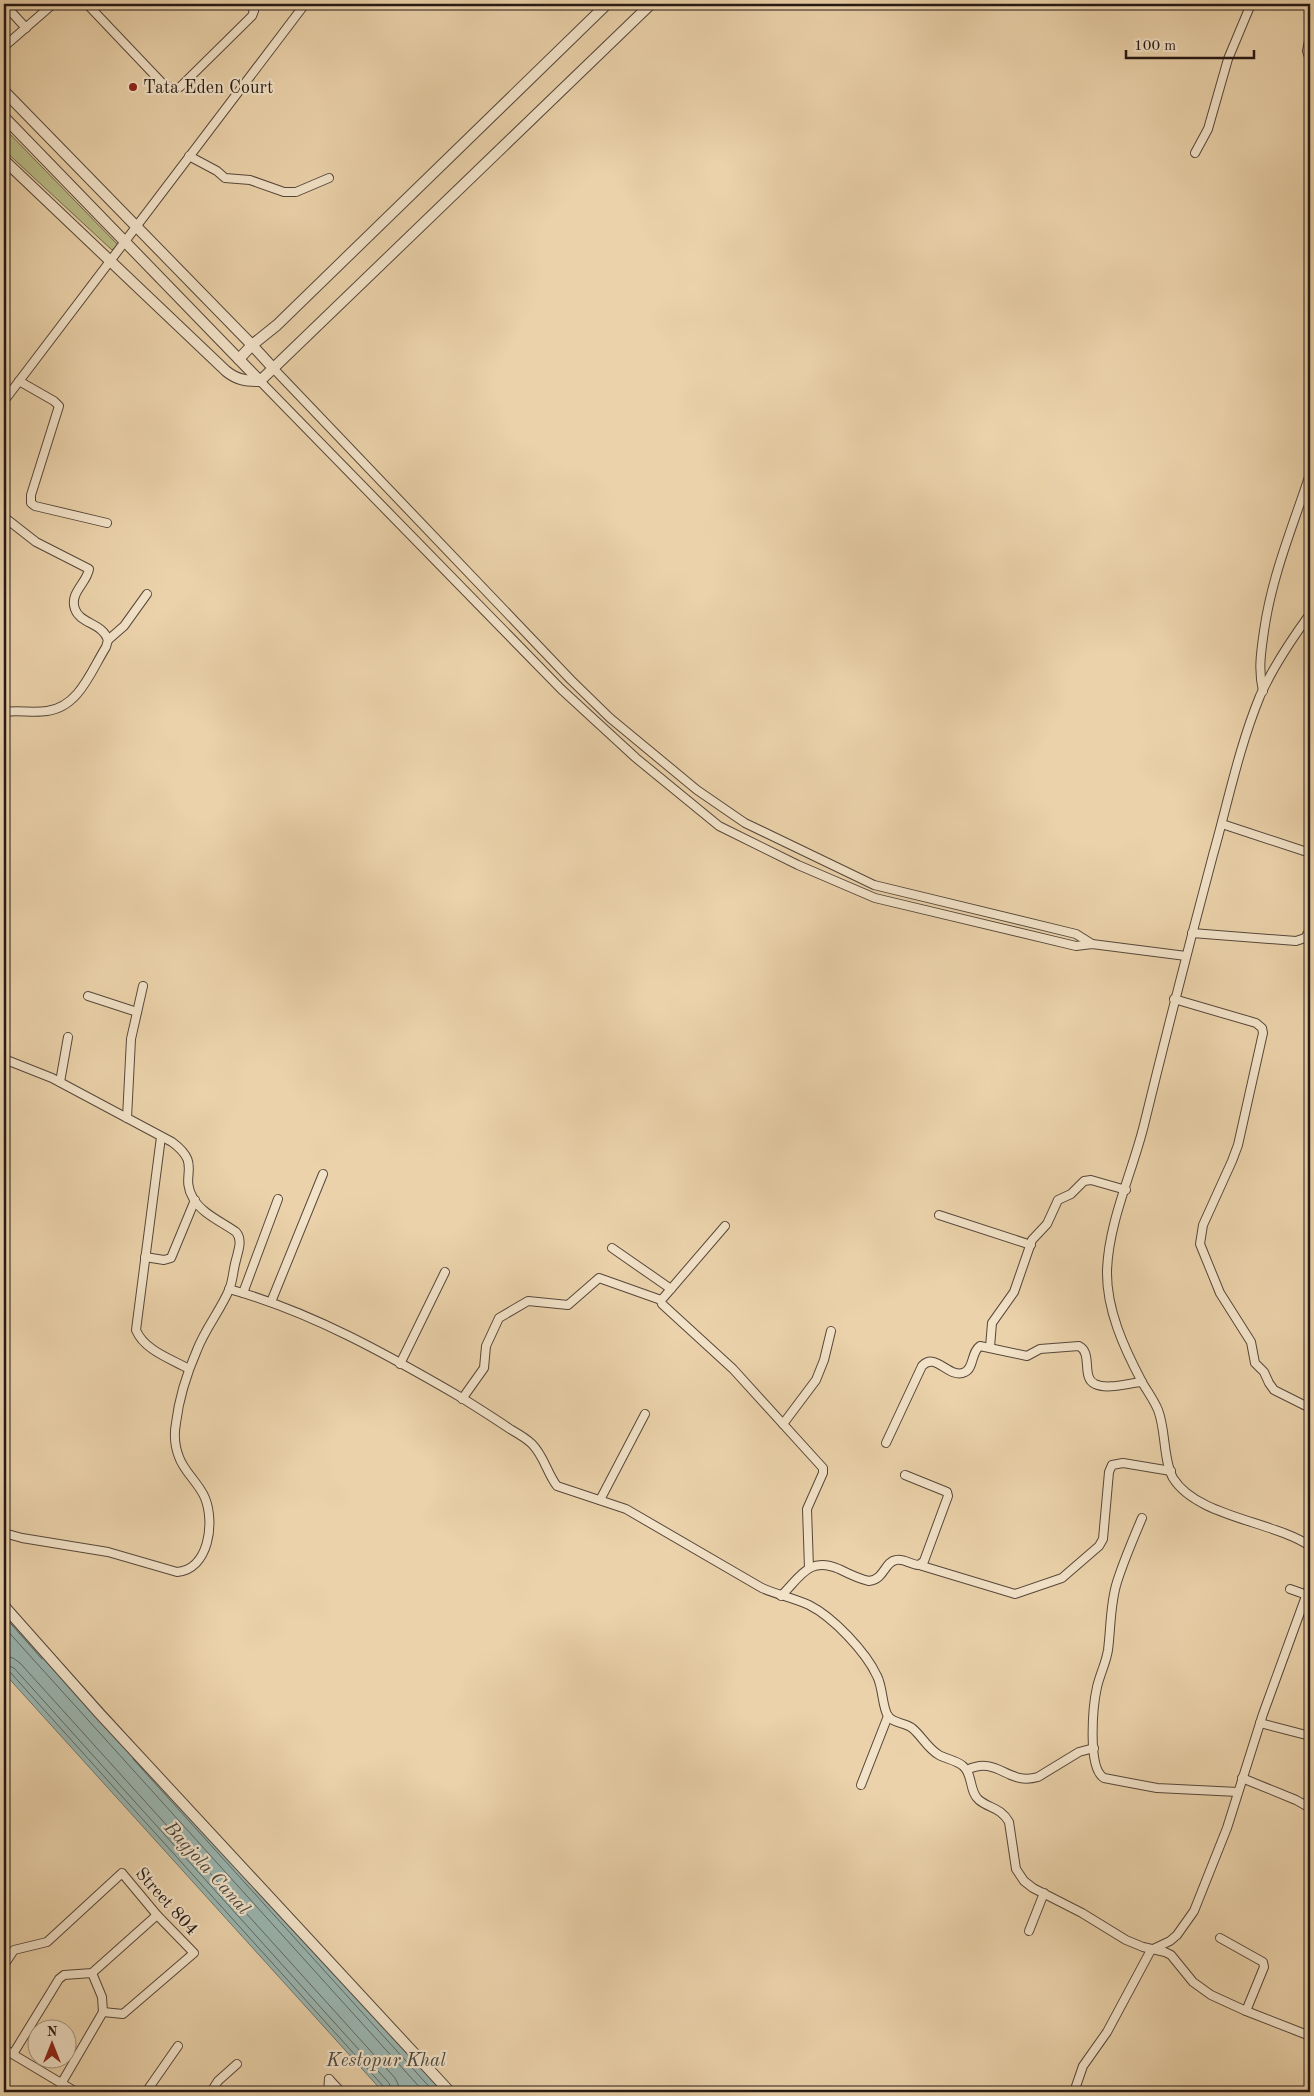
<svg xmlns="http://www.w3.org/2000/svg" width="1314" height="2096" font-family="'Old Standard TT',serif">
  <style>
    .green { fill: #b9bb87; stroke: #6f6a4e }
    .water { fill: #9ab6b1; stroke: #6b7772 }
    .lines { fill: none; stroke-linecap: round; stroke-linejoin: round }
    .shore { stroke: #606862; stroke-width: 1 }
    .minor-casing { stroke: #56473a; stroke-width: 10 }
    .tertiary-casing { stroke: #56473a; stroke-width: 12 }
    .minor { stroke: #f2e2c8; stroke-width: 8 }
    .tertiary { stroke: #f2e2c8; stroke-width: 10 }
    .poi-dot { fill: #8f2418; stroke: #f2e2c8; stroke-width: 2 }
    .labels { text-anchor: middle; stroke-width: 4.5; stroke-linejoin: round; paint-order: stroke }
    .poi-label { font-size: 18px; fill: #251914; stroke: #f2e2c8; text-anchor: start }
    .street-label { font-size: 18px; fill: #251914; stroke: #f2e2c8 }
    .water-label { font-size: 19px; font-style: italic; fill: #484843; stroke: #f2e2c8 }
  </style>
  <rect width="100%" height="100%" fill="#ebd2aa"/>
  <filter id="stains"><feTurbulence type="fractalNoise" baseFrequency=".004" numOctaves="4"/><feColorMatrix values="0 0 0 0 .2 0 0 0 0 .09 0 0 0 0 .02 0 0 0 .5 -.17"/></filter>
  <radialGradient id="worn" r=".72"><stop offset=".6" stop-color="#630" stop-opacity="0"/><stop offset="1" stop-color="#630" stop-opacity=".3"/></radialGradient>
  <!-- green -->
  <path class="green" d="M 4,128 L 118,245 L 112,250 L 4,150 Z"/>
  <!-- water -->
  <path class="water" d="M 4,1599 L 449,2092 L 383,2092 L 4,1673 Z"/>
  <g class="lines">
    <!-- shore -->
    <g class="shore">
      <path d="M 4,1616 L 42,1659"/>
      <path d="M 4,1627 L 424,2092"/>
      <path d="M 4,1656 L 13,1658 L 20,1663 L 395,2078 L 398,2084 L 400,2092"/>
      <path d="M 4,1664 L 14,1668 L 389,2083 L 392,2092"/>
      <path d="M 4,1670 L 10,1672 L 384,2087 L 386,2092"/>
      <path d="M 133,1759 L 434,2092"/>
    </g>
    <defs>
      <g id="minor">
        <path d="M 4,4 L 26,28"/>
        <path d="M 87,4 L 164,85 L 174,89 L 180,87 L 252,16 L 254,11 L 250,4"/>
        <path d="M 1305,4 L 1310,5"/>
        <path d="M 1310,36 L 1307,51 L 1310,60"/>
        <path d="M 6,45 L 53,4"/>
        <path d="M 1195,153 L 1208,129 L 1228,59 L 1251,4"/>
        <path d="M 189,156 L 217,171 L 225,178 L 250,180 L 284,192 L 296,192 L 329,178"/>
        <path d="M 273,368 L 571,680 L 610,718 L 697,790 L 745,823 L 874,885 L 1076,934 L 1092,944"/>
        <path d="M 19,381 L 54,401 L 59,406 L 31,495 L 31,503 L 35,506 L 107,523"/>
        <path d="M 260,381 L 561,689 L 636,758 L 719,826 L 798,865 L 875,898 L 1076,946 L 1092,944 L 1186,956"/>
        <path d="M 4,401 L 305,4"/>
        <path d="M 4,517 L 36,542 L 89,569 C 87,583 69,593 75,609 C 80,624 103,623 108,640 L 106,647 C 91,671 79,707 47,711 C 33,713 18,710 4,712"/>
        <path d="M 1310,614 C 1291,640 1273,667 1260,696 C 1239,747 1228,802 1213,855 C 1189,945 1166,1035 1144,1125 C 1132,1173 1109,1221 1107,1270 C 1106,1309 1124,1348 1142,1382 C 1147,1391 1154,1400 1158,1410 C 1166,1430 1163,1460 1173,1478 C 1197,1517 1273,1521 1310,1546"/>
        <path d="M 108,640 L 124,626 L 147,594"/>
        <path d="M 1263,691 C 1258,670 1261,652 1264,631 C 1272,575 1293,526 1310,474"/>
        <path d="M 1222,824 L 1310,853"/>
        <path d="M 1192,933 L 1296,941 L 1305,938 L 1310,930"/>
        <path d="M 88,996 L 137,1012"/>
        <path d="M 1174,999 L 1256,1023 L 1262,1028 L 1263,1033 L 1238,1145 L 1232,1161 L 1203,1225 L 1200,1244 L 1220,1293 L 1251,1342 L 1255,1363 L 1264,1372 L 1269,1383 L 1274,1390 L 1310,1408"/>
        <path d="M 4,1059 L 52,1078 L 172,1142 C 203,1165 179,1174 193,1198 C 201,1213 222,1222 236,1232 C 243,1240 238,1251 236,1260 C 233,1270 233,1281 229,1290 C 220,1311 205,1329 197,1350 C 187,1373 179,1398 176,1423 C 174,1434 175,1447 179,1457 C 184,1472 199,1483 205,1498 C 215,1523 209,1569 177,1572 L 108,1552 L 22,1538 L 4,1533"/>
        <path d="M 60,1082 L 68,1037"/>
        <path d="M 127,1118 L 131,1039 L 143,986"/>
        <path d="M 161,1137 L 136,1330 C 144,1350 171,1359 189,1369"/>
        <path d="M 939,1215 L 1031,1245"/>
        <path d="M 725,1226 L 664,1297 L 661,1300 L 662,1304 L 733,1369 L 823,1468 L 823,1473 L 807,1509 L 809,1568"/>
        <path d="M 612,1248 L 671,1289"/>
        <path d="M 145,1257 L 164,1260 L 171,1258 L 195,1200"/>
        <path d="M 229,1289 C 312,1312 388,1355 462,1398 C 478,1408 494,1418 510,1429 C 517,1433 526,1438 532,1444 C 544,1456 547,1473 557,1486 L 626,1509 L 762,1588 C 778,1595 794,1598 809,1605 C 833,1617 866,1652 877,1676 C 883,1687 882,1707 888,1716 C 894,1724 904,1722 912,1728 C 922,1736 927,1748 939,1755 C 946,1759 956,1760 963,1766 C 973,1774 969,1792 979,1800 C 990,1809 1000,1807 1009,1822 L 1016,1869 L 1024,1881 L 1033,1888 L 1082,1913 L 1126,1940 L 1143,1947 L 1165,1952 L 1171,1955 L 1193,1982 L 1211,1995 L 1246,2011 L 1310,2036"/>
        <path d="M 243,1293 L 278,1199"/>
        <path d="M 271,1302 L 323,1174"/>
        <path d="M 990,1347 L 992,1323 L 1014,1292 L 1032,1240 L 1047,1224 L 1058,1200 L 1071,1194 L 1084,1181 L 1091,1180 L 1126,1190"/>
        <path d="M 400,1364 L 445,1272"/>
        <path d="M 462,1399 L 484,1368 L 486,1346 L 499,1318 L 528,1301 L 568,1305 L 599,1278 L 661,1300"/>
        <path d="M 783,1424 L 816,1380 L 824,1360 L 831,1331"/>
        <path d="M 886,1443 L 922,1366 C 936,1351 949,1380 965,1372 C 974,1368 971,1352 980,1346 L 1027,1356 L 1040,1349 L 1079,1346 C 1093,1353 1081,1378 1095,1384 C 1107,1390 1129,1383 1142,1382"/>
        <path d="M 600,1500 L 645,1414"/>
        <path d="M 1142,1518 C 1133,1539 1124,1560 1117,1582 C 1110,1604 1111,1627 1108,1650 C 1106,1663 1100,1674 1097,1687 C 1093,1705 1087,1768 1104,1778 L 1157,1788 L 1238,1792"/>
        <path d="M 919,1565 L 1015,1594 L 1062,1578 L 1099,1546 L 1103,1539 L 1109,1472 L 1112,1465 L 1123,1463 L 1171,1471"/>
        <path d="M 1290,1589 L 1307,1595"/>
        <path d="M 781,1596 C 801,1576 809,1556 839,1569 C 849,1574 859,1579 869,1581 C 885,1579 884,1562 896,1560 C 904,1558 911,1565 919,1565 L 924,1561 L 948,1496 L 947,1492 L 905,1475"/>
        <path d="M 1260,1723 L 1310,1736"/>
        <path d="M 967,1770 C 998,1755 1007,1786 1038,1777 L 1079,1752 L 1094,1748"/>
        <path d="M 1242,1778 L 1296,1800 L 1310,1808"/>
        <path d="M 861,1785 L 888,1716"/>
        <path d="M 1307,1806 L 1310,1792"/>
        <path d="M 1029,1931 L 1044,1893"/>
        <path d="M 1220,1938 L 1263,1962 L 1264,1967 L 1246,2011"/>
        <path d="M 4,1965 L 14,1950 L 47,1942 L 122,1873 L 157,1915 L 194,1953 L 123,2014 L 103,2012"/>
        <path d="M 92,1973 L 102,1997 L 103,2012"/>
        <path d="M 4,2049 L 76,2092"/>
        <path d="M 13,2054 L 59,1979 L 64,1975 L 92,1973 L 157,1915"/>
        <path d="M 329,2079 L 341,2092"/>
        <path d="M 61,2084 L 103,2012"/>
        <path d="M 146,2092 L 178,2046"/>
        <path d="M 211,2092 L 218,2081 L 237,2064"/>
        <path d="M 328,2092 L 329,2079"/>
        <path d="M 1074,2092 L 1083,2066 L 1107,2032 L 1151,1950 L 1170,1941 L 1177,1935 L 1194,1911 L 1227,1828 L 1263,1714 L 1310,1585"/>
      </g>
      <g id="tertiary">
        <path d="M 4,91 L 252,345 L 277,325 L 607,4"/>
        <path d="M 4,117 L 260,381 L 651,4"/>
        <path d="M 4,160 L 226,371 C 237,380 246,381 260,381"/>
        <path d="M 239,359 L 252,345 L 273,368"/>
        <path d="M 4,1606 L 99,1713 L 450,2092"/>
      </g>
    </defs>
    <!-- minor casing -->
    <use href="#minor" class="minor-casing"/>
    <!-- tertiary casing -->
    <use href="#tertiary" class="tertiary-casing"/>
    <!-- minor -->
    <use href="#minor" class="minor"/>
    <!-- tertiary -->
    <use href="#tertiary" class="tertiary"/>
  </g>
  <!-- markers -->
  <circle class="poi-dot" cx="133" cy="87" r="5"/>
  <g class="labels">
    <!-- poi labels -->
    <g class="poi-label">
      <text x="143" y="93">Tata Eden Court</text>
    </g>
    <!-- street labels -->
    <g class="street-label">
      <text transform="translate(167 1901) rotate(48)" y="6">Street 804</text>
    </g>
    <!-- water labels -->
    <g class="water-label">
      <text transform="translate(208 1867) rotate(48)" y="7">Bagjola Canal</text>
      <text x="386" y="2066">Kestopur Khal</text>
    </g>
  </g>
  <!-- margin -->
  <rect width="1314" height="2096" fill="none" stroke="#ebd2aa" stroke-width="20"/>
  <rect x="5" y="5" width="1304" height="2086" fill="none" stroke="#251914" stroke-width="2.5"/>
  <rect x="10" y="10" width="1294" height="2076" fill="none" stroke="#251914"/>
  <!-- north arrow -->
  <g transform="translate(52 2044)"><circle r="24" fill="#f2e2c8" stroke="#a09280"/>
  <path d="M0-4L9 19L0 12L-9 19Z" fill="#8f2418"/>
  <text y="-8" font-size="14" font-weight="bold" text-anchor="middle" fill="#251914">N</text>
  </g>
  <!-- scale -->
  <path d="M1126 50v8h128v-8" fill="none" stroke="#251914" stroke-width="2.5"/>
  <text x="1134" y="50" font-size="15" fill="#251914" stroke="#f2e2c8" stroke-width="4" paint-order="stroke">100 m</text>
  <rect width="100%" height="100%" filter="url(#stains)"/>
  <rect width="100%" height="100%" fill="url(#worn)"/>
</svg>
